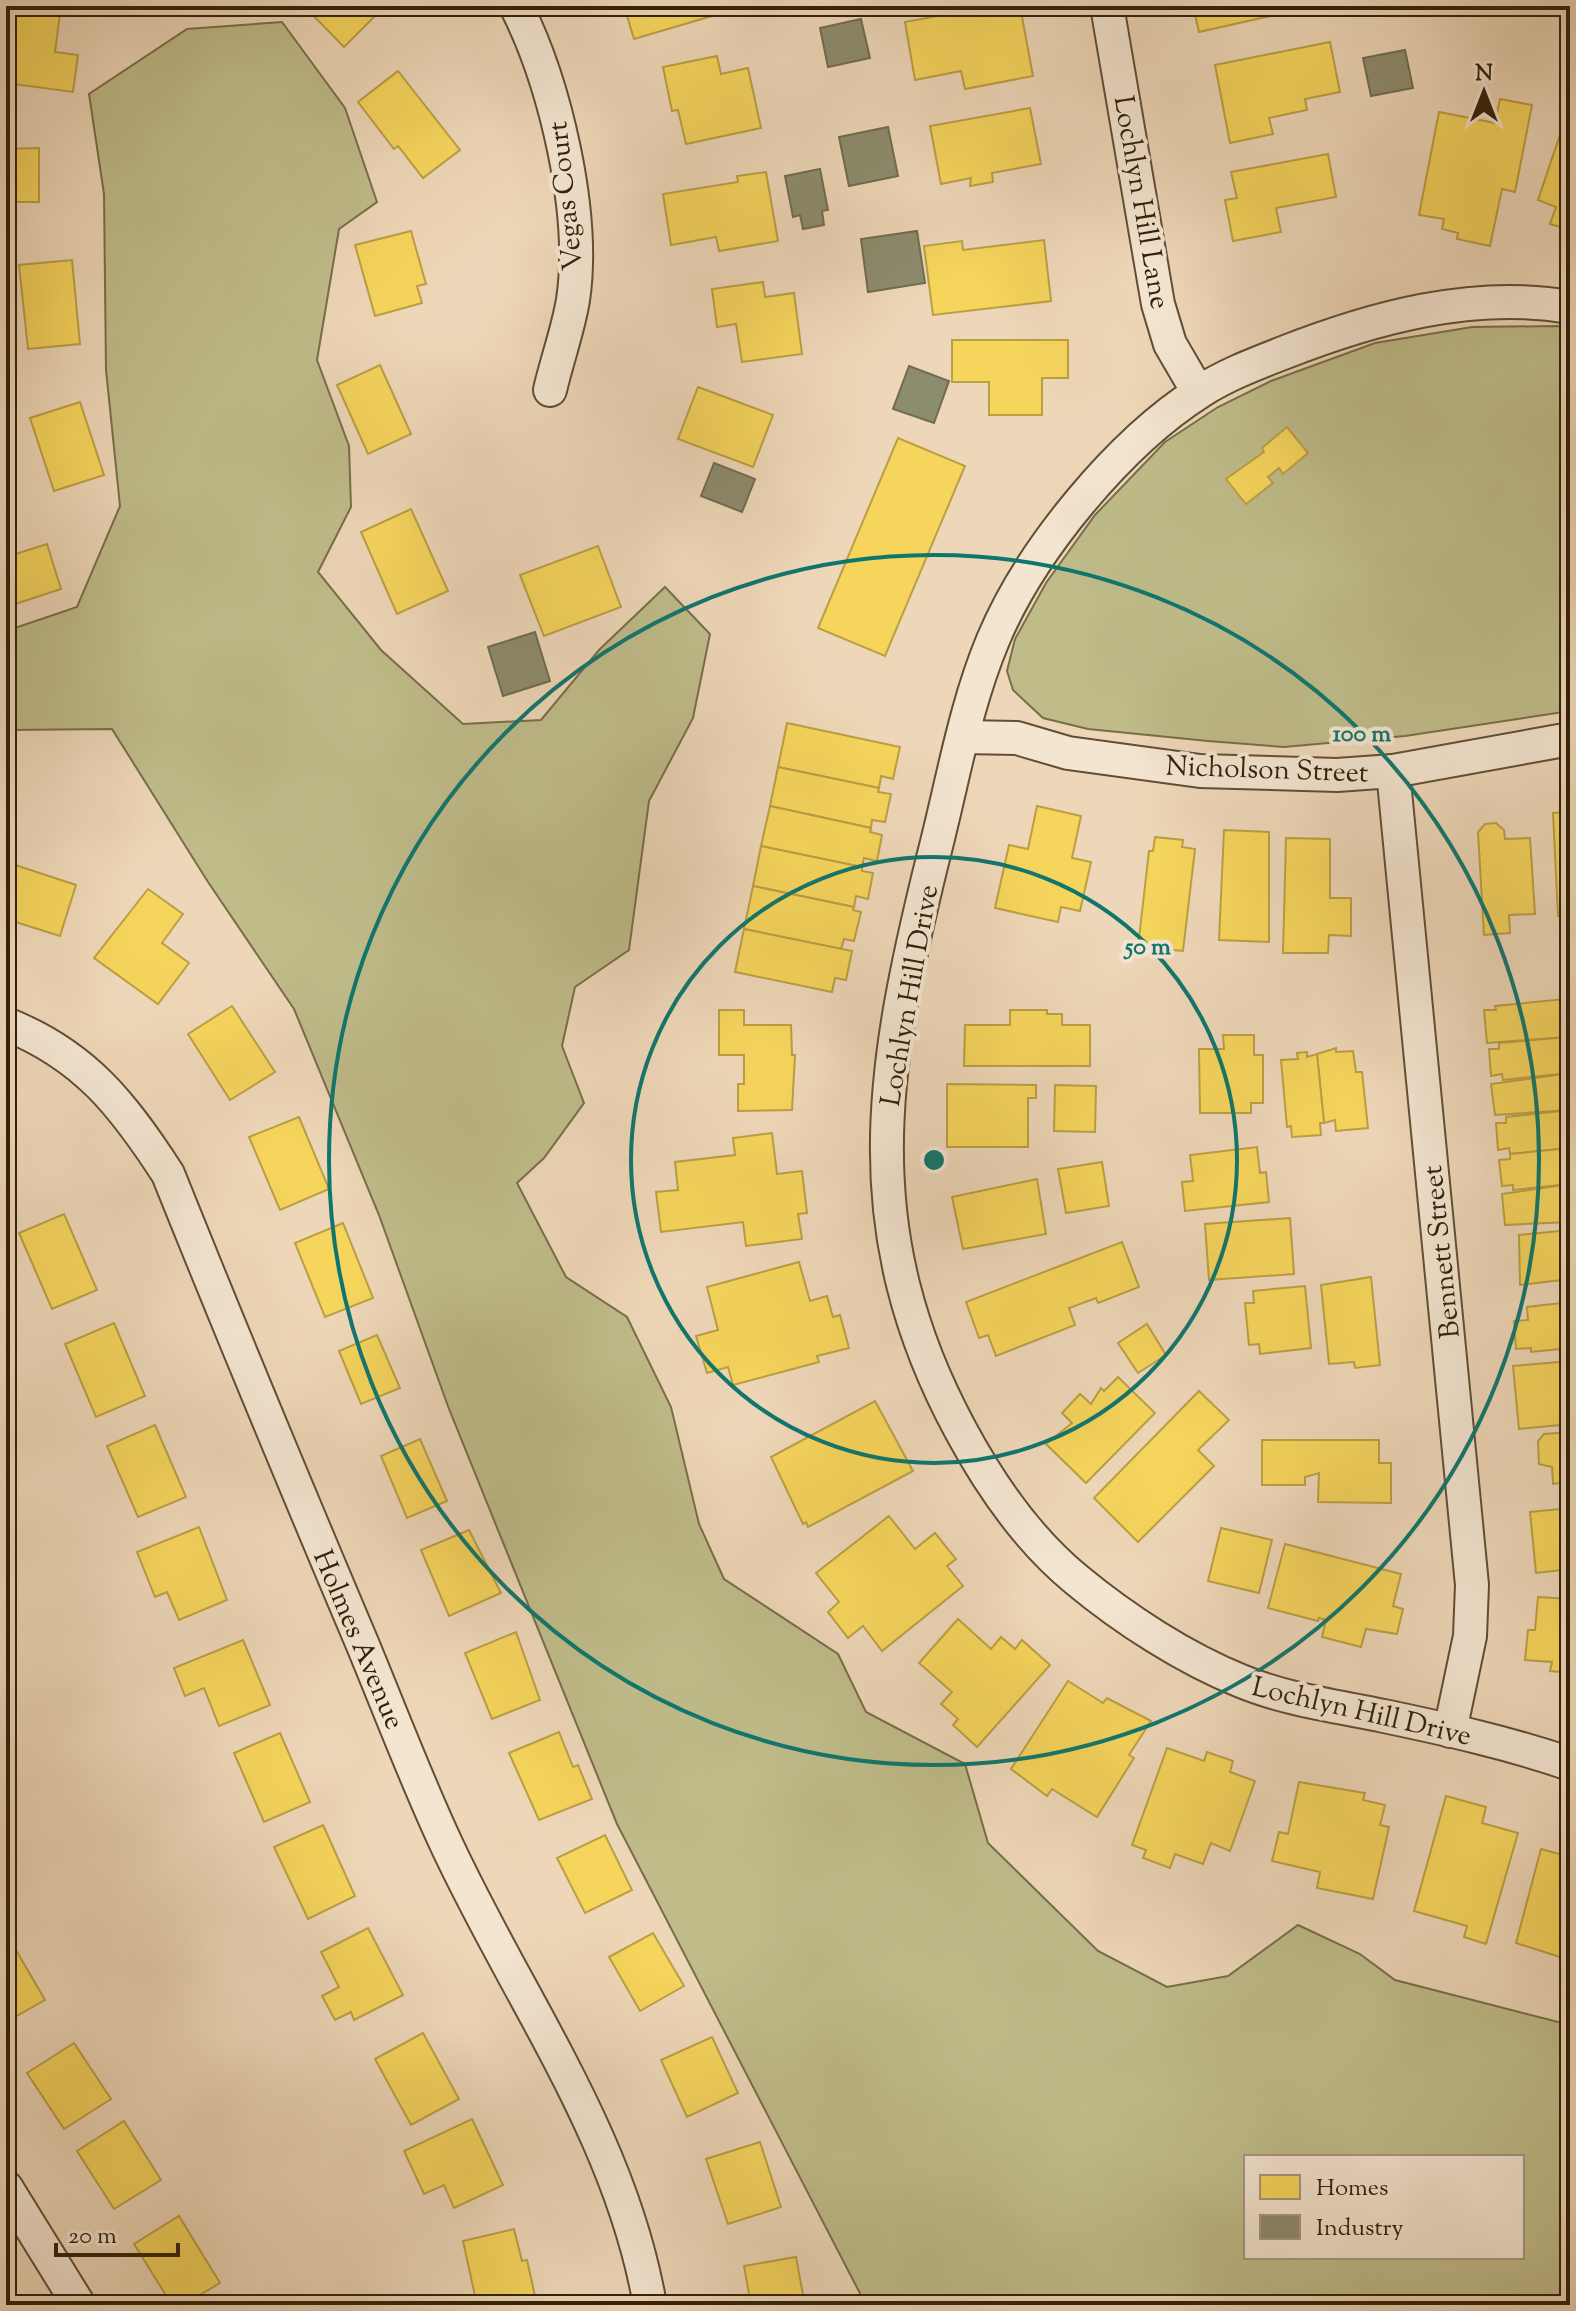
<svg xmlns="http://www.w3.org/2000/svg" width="1576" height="2311" font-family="'Sorts Mill Goudy',serif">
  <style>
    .green { fill: #bfbc8a; stroke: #786e4a; stroke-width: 2; fill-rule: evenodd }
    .homes { fill: #f6d55c; stroke: #bb9f43; stroke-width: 2 }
    .industry { fill: #8c8c6e; stroke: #716c50; stroke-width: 2 }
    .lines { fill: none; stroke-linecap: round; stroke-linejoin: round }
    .street-casing { stroke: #614e35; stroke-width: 36 }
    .street { stroke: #f4e5d1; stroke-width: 32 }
    .ring { fill: none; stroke: #0f766e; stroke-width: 4 }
    .labels { text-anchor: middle; stroke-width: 8; stroke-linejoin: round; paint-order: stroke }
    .street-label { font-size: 28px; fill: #322109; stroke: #f4e5d1 }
    .centre { fill: #0f766e; stroke: #f4e5d1; stroke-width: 4 }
    .ring-label { font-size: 24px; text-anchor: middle; font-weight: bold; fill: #0f766e; stroke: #f4e5d1; stroke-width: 8; stroke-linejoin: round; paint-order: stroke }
  </style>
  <rect width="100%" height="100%" fill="#eed7b8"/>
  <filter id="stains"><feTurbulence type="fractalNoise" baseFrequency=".0025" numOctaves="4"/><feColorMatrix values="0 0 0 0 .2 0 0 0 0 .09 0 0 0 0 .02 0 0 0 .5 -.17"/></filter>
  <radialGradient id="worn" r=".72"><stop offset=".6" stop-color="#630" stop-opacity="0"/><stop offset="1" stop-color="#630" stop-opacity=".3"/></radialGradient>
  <!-- green -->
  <g class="green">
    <path d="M 282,22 L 345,108 L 377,202 L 339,229 L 317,360 L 349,446 L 351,507 L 318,572 L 381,650 L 463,724 L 541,720 L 599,650 L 665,587 L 710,634 L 693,718 L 649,801 L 629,950 L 575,987 L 562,1046 L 584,1103 L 544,1158 L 517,1183 L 566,1277 L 627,1317 L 671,1407 L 699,1524 L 724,1579 L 838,1654 L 866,1712 L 965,1764 L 988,1843 L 1098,1951 L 1167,1987 L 1228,1976 L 1298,1925 L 1360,1954 L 1395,1980 L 1570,2025 L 1570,2305 L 866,2305 L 617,1824 L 449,1409 L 379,1215 L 294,1009 L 208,882 L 112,729 L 6,730 L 6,631 L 77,607 L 120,506 L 106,370 L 104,194 L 89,94 L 187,29 ZM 1246,2157 L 1522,2157 L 1522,2257 L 1246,2257 Z"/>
    <path d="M 1557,326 L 1570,328 L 1570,711 L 1405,736 L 1284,747 L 1208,741 L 1088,729 L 1043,718 L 1013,690 L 1007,671 L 1015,639 L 1046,583 L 1095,515 L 1165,442 L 1218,407 L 1271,381 L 1375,343 L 1472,327 Z"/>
  </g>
  <!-- homes -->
  <g class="homes">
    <path d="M 6,6 L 61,6 L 55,52 L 78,55 L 73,92 L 6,83 Z"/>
    <path d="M 304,6 L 368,6 L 377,14 L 344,47 Z"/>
    <path d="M 624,6 L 709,6 L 712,16 L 634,39 Z"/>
    <path d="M 991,6 L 1020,6 L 1033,76 L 965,89 L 961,71 L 915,80 L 905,22 Z"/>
    <path d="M 1193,6 L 1305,6 L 1306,8 L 1199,32 Z"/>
    <path d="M 1330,42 L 1340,92 L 1305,99 L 1307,110 L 1269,118 L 1273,134 L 1230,143 L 1215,65 Z"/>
    <path d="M 717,56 L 721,74 L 748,68 L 761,128 L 686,144 L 678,110 L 672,111 L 663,67 Z"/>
    <path d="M 398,71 L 460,150 L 423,178 L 398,146 L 394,149 L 358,102 Z"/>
    <path d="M 1500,99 L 1532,105 L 1515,192 L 1502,189 L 1490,246 L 1457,239 L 1458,233 L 1442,229 L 1444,219 L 1419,215 L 1439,112 L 1495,123 Z"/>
    <path d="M 1030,108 L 1041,164 L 992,173 L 993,182 L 970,186 L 971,178 L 941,184 L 930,126 Z"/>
    <path d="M 1564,123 L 1570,124 L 1570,221 L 1567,229 L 1550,224 L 1556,207 L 1538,200 Z"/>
    <path d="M 39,148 L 39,202 L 6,202 L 6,149 Z"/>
    <path d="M 1328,154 L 1336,197 L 1276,208 L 1281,232 L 1233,241 L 1225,200 L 1237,198 L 1231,172 Z"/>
    <path d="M 766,172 L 778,241 L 719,251 L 716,237 L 671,245 L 663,194 L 738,182 L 737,176 Z"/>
    <path d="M 411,231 L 426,284 L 417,286 L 422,303 L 375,316 L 355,245 Z"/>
    <path d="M 1044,240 L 1051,301 L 933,315 L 924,246 L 962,241 L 963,250 Z"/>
    <path d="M 72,260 L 80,344 L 28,349 L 19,265 Z"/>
    <path d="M 763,282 L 765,297 L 794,293 L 802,354 L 742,362 L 736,324 L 717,327 L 712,289 Z"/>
    <path d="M 952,340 L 1068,340 L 1068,378 L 1042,378 L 1042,415 L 989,415 L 989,382 L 952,382 Z"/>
    <path d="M 380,365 L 411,434 L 368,454 L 337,385 Z"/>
    <path d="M 698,387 L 773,415 L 753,467 L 678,439 Z"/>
    <path d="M 80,402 L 104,475 L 54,491 L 30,418 Z"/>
    <path d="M 1287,427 L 1308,453 L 1283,474 L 1279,468 L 1268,477 L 1273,483 L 1246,504 L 1226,479 L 1264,452 L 1262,448 Z"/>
    <path d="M 898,438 L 965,466 L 885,656 L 818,628 Z"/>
    <path d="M 411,509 L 448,591 L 397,614 L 361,532 Z"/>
    <path d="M 47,544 L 61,589 L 6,607 L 6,557 Z"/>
    <path d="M 598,546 L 621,607 L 544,636 L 520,575 Z"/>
    <path d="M 787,723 L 900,747 L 893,779 L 881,776 L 879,788 L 778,767 Z"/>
    <path d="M 778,767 L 879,788 L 878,792 L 891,794 L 885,822 L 872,820 L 871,828 L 770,806 Z"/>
    <path d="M 770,806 L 871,828 L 870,832 L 882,835 L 877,861 L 864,858 L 862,867 L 761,846 Z"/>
    <path d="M 1037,806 L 1081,816 L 1072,858 L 1091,862 L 1080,911 L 1061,907 L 1058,922 L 995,908 L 1009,845 L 1028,849 Z"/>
    <path d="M 1570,812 L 1570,916 L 1558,916 L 1553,813 Z"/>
    <path d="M 1496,823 L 1504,830 L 1505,839 L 1530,838 L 1535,914 L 1509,915 L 1510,933 L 1484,935 L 1478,832 L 1485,824 Z"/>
    <path d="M 1224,830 L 1269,832 L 1269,942 L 1219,940 Z"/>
    <path d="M 1155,837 L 1183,840 L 1182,847 L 1195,849 L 1183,951 L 1138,947 L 1149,851 L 1153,851 Z"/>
    <path d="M 1286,838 L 1330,839 L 1330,898 L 1351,898 L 1351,936 L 1329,935 L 1328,953 L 1283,953 Z"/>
    <path d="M 761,846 L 862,867 L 862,871 L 873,873 L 868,899 L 856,896 L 854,907 L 753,886 Z"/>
    <path d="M 6,862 L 76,885 L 60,936 L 6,919 Z"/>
    <path d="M 753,886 L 854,907 L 853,910 L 861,912 L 854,941 L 844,939 L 841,949 L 744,929 Z"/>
    <path d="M 148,889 L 183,914 L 162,943 L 189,963 L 158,1004 L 94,958 Z"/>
    <path d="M 744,929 L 852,951 L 846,980 L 835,978 L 832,992 L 735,972 Z"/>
    <path d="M 1565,999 L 1566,1015 L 1570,1014 L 1568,1037 L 1487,1043 L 1484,1010 L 1496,1010 L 1495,1006 Z"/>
    <path d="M 232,1006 L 275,1072 L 230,1100 L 188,1034 Z"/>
    <path d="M 719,1010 L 744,1010 L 744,1025 L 791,1025 L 792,1055 L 795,1055 L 792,1110 L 738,1111 L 738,1084 L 744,1084 L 744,1055 L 719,1055 Z"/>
    <path d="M 1010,1010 L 1047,1010 L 1047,1014 L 1062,1014 L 1062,1025 L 1090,1025 L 1090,1066 L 964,1066 L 965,1025 L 1010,1025 Z"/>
    <path d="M 1223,1035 L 1254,1035 L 1254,1055 L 1263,1055 L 1263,1103 L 1251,1103 L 1251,1113 L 1200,1113 L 1199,1049 L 1224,1049 Z"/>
    <path d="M 1568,1037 L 1570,1073 L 1503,1080 L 1502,1074 L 1491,1076 L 1489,1049 L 1499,1049 L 1499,1043 Z"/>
    <path d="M 1336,1048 L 1336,1052 L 1353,1051 L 1356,1072 L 1362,1072 L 1368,1128 L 1336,1131 L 1335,1120 L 1324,1123 L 1317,1054 Z"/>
    <path d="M 1307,1052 L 1307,1057 L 1317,1054 L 1324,1123 L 1320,1123 L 1321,1135 L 1292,1137 L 1291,1126 L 1287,1127 L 1281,1060 L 1298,1059 L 1297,1053 Z"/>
    <path d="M 1570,1073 L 1570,1110 L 1495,1115 L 1491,1084 Z"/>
    <path d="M 947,1084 L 1036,1085 L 1036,1098 L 1028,1098 L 1028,1147 L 947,1147 Z"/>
    <path d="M 1055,1085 L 1096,1086 L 1095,1132 L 1054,1131 Z"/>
    <path d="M 1570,1110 L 1570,1148 L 1510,1154 L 1509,1148 L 1498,1150 L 1496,1123 L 1506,1123 L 1506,1117 Z"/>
    <path d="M 299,1117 L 329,1189 L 280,1210 L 249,1137 Z"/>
    <path d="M 772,1133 L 777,1174 L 802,1171 L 807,1213 L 798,1214 L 802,1239 L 746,1246 L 743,1222 L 661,1232 L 656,1192 L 678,1190 L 675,1162 L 735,1155 L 733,1138 Z"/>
    <path d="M 1257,1147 L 1260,1173 L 1266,1172 L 1269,1202 L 1185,1211 L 1182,1182 L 1193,1181 L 1190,1155 Z"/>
    <path d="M 1570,1148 L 1570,1184 L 1513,1190 L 1513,1185 L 1502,1186 L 1499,1160 L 1510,1159 L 1510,1154 Z"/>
    <path d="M 1102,1162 L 1109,1206 L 1066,1213 L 1058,1169 Z"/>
    <path d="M 1037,1179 L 1046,1234 L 963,1249 L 952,1197 Z"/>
    <path d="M 1570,1184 L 1570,1222 L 1505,1225 L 1502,1194 Z"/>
    <path d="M 64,1214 L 97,1290 L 52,1309 L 19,1233 Z"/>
    <path d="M 1290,1218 L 1294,1274 L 1209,1280 L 1205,1224 Z"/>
    <path d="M 343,1223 L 373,1298 L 325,1317 L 295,1243 Z"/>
    <path d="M 1570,1230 L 1570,1279 L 1520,1285 L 1519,1235 Z"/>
    <path d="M 1122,1242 L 1139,1287 L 1098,1303 L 1096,1298 L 1069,1308 L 1075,1325 L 996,1356 L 988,1335 L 979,1338 L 966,1302 Z"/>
    <path d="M 799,1262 L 810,1301 L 827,1296 L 833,1317 L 840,1315 L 849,1348 L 817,1356 L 819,1362 L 733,1385 L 728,1367 L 707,1373 L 696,1336 L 718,1330 L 707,1287 Z"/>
    <path d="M 1371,1277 L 1380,1365 L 1355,1368 L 1354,1362 L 1329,1364 L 1321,1285 Z"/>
    <path d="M 1305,1286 L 1311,1348 L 1260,1354 L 1259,1344 L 1249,1345 L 1245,1303 L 1254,1303 L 1253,1291 Z"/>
    <path d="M 1570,1302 L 1570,1348 L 1531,1352 L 1531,1348 L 1516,1349 L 1514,1321 L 1528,1320 L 1527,1307 Z"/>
    <path d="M 114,1323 L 145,1396 L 96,1417 L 65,1344 Z"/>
    <path d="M 1147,1324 L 1166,1355 L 1138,1373 L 1118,1343 Z"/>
    <path d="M 377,1335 L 400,1388 L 361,1404 L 339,1351 Z"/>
    <path d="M 1570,1361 L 1570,1424 L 1519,1429 L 1513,1366 Z"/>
    <path d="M 1118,1377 L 1155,1413 L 1086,1483 L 1046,1444 L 1072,1423 L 1062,1413 L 1080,1394 L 1091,1404 L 1101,1388 L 1104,1391 Z"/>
    <path d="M 1199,1391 L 1229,1420 L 1198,1450 L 1214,1466 L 1138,1542 L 1094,1498 Z"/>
    <path d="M 875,1401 L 913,1471 L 808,1527 L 806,1522 L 803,1524 L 771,1457 Z"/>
    <path d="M 155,1425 L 186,1497 L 138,1517 L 107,1446 Z"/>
    <path d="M 1570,1432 L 1570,1489 L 1569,1489 L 1569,1482 L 1553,1484 L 1552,1467 L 1539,1464 L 1538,1441 L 1544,1434 Z"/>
    <path d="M 420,1439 L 447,1501 L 407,1518 L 381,1456 Z"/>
    <path d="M 1262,1440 L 1379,1440 L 1379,1463 L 1391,1463 L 1391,1503 L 1318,1502 L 1319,1473 L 1305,1477 L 1305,1485 L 1262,1485 Z"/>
    <path d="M 1570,1508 L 1570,1569 L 1536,1573 L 1530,1512 Z"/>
    <path d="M 889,1516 L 915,1549 L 935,1533 L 956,1559 L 947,1566 L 963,1586 L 882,1651 L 863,1626 L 848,1638 L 828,1612 L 839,1602 L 816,1573 Z"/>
    <path d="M 199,1527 L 227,1600 L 179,1620 L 167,1592 L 155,1597 L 137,1552 Z"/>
    <path d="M 1221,1528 L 1272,1540 L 1259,1593 L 1208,1581 Z"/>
    <path d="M 469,1530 L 501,1593 L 449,1616 L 421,1550 Z"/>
    <path d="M 1285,1544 L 1401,1574 L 1393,1606 L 1403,1609 L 1397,1634 L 1366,1629 L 1361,1647 L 1322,1637 L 1326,1620 L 1319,1618 L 1318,1621 L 1268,1608 Z"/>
    <path d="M 1538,1597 L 1570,1599 L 1570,1673 L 1550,1671 L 1552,1662 L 1525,1660 L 1528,1630 L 1535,1630 Z"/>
    <path d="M 958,1619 L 991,1649 L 1001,1637 L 1015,1649 L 1022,1640 L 1050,1665 L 977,1747 L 953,1725 L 958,1719 L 941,1704 L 952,1692 L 919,1663 Z"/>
    <path d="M 516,1632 L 540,1700 L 492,1719 L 465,1653 Z"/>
    <path d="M 243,1640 L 270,1705 L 219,1726 L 204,1688 L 185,1696 L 174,1668 Z"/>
    <path d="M 1068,1681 L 1103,1703 L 1107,1698 L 1151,1721 L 1129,1755 L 1134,1758 L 1097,1817 L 1052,1789 L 1047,1796 L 1011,1769 Z"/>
    <path d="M 559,1732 L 573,1767 L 578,1765 L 592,1799 L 539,1820 L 509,1753 Z"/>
    <path d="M 280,1733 L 310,1802 L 264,1822 L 234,1753 Z"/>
    <path d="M 1167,1748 L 1204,1761 L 1207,1752 L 1233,1761 L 1230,1772 L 1255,1781 L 1230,1851 L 1211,1843 L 1203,1864 L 1175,1854 L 1170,1868 L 1143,1858 L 1146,1850 L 1132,1845 Z"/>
    <path d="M 1299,1782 L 1365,1793 L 1363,1800 L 1385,1805 L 1380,1825 L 1389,1827 L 1373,1899 L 1317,1888 L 1320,1872 L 1272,1861 L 1279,1832 L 1288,1834 Z"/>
    <path d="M 1446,1796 L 1486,1807 L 1482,1823 L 1518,1833 L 1486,1944 L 1464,1937 L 1467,1926 L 1414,1911 Z"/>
    <path d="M 323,1825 L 355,1896 L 308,1919 L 274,1847 Z"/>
    <path d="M 605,1835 L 632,1890 L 585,1913 L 557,1858 Z"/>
    <path d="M 1566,1844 L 1570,1845 L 1570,1966 L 1567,1966 L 1569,1960 L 1516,1943 L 1541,1849 L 1563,1855 Z"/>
    <path d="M 368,1928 L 403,1995 L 354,2020 L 351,2012 L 335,2020 L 322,1996 L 339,1987 L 321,1952 Z"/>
    <path d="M 6,1933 L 45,2000 L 6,2022 Z"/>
    <path d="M 653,1933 L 684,1986 L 640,2011 L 609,1957 Z"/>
    <path d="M 423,2033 L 459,2099 L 411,2125 L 375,2059 Z"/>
    <path d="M 712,2037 L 738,2093 L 687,2117 L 661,2060 Z"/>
    <path d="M 74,2043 L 111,2099 L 64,2129 L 27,2073 Z"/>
    <path d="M 472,2119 L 503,2185 L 454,2208 L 444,2185 L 424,2194 L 404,2151 Z"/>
    <path d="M 124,2121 L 161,2180 L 114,2209 L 77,2151 Z"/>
    <path d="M 760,2142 L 781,2207 L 728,2224 L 706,2159 Z"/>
    <path d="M 179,2216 L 220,2283 L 183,2305 L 172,2305 L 134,2244 Z"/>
    <path d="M 514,2229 L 522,2261 L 527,2260 L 535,2296 L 530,2297 L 531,2302 L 517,2305 L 477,2305 L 463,2241 Z"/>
    <path d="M 796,2257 L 805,2305 L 751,2305 L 744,2266 Z"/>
  </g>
  <!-- industry -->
  <g class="industry">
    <path d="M 861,19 L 870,58 L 828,67 L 820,28 Z"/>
    <path d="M 1405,50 L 1413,88 L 1371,96 L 1363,58 Z"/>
    <path d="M 888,127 L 898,176 L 849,186 L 839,137 Z"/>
    <path d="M 820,169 L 828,210 L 822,211 L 824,225 L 803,229 L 800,215 L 793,217 L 785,176 Z"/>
    <path d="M 917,231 L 925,283 L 868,292 L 861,239 Z"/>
    <path d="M 909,366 L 949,381 L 934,423 L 893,409 Z"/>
    <path d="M 714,463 L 755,479 L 742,512 L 701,496 Z"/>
    <path d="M 535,632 L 550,681 L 503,696 L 488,647 Z"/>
  </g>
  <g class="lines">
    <defs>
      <g id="street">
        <path d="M 516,6 C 555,83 586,213 573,300 C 568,330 557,360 550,390"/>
        <path d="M 1107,6 L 1158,304 L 1170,344 L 1198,392"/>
        <path d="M 1570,307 C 1473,290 1372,318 1283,353 C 1255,364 1226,375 1201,391 C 1119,443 1030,551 993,640 C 964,709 952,786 933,858 C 881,1068 853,1230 960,1429 C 990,1485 1028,1540 1077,1580 C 1124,1619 1184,1658 1241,1681 C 1287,1700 1336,1706 1384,1716 C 1446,1729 1509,1743 1570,1764"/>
        <path d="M 963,737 L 1017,738 L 1068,753 L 1200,771 L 1337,775 L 1393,771 L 1570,739"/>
        <path d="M 1393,771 L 1472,1585 L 1470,1636 L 1450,1731"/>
        <path d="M 6,1024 C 85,1055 124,1106 168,1174 C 231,1331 296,1487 362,1643 C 389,1708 414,1774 443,1837 C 514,1993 620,2132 650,2305"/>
        <path d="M 6,2187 L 79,2305"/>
      </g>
    </defs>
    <!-- street casing -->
    <use href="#street" class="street-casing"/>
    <!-- street -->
    <use href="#street" class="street"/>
  </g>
  <!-- distance rings -->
  <g class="ring">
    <circle cx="934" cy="1160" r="303"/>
    <circle cx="934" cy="1160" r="605"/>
  </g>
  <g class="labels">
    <!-- street labels -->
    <g class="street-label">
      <text transform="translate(564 196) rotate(-96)" y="10">Vegas Court</text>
      <text transform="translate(1143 202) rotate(80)" y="10">Lochlyn Hill Lane</text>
      <text transform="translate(1267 768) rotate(2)" y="10">Nicholson Street</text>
      <text transform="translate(908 995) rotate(-80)" y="10">Lochlyn Hill Drive</text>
      <text transform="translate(1440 1252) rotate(-96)" y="10">Bennett Street</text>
      <text transform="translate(360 1639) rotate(67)" y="10">Holmes Avenue</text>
      <text transform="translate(1362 1710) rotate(13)" y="10">Lochlyn Hill Drive</text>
    </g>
  </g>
  <circle cx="934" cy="1160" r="12" class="centre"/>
  <g class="ring-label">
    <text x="1362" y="741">100 m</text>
    <text x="1148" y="954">50 m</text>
  </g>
  <!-- margin -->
  <rect width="1576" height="2311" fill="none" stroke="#eed7b8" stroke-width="32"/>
  <rect x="8" y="8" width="1560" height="2295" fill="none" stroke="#322109" stroke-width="4"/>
  <rect x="16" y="16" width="1544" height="2279" fill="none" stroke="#322109" stroke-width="2"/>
  <!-- legend -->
  <rect x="1244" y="2155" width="280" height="104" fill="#f4e5d1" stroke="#a69781" stroke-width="2"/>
  <rect x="1260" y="2175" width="40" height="24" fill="#f6d55c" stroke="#a69781" stroke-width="2"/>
  <text x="1316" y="2195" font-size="24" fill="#322109">Homes</text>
  <rect x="1260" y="2215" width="40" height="24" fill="#8c8c6e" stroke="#a69781" stroke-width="2"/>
  <text x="1316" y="2235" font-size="24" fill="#322109">Industry</text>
  <!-- north arrow -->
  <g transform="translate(1484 92)" stroke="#f4e5d1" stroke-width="6" paint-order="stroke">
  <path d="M0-6L14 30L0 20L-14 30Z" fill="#322109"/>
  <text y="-12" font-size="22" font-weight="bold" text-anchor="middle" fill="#322109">N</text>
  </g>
  <!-- scale -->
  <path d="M56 2243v12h122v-12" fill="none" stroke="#322109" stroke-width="4"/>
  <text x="68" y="2243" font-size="24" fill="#322109" stroke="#f4e5d1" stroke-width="6" paint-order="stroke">20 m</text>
  <rect width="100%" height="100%" filter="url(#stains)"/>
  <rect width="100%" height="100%" fill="url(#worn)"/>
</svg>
